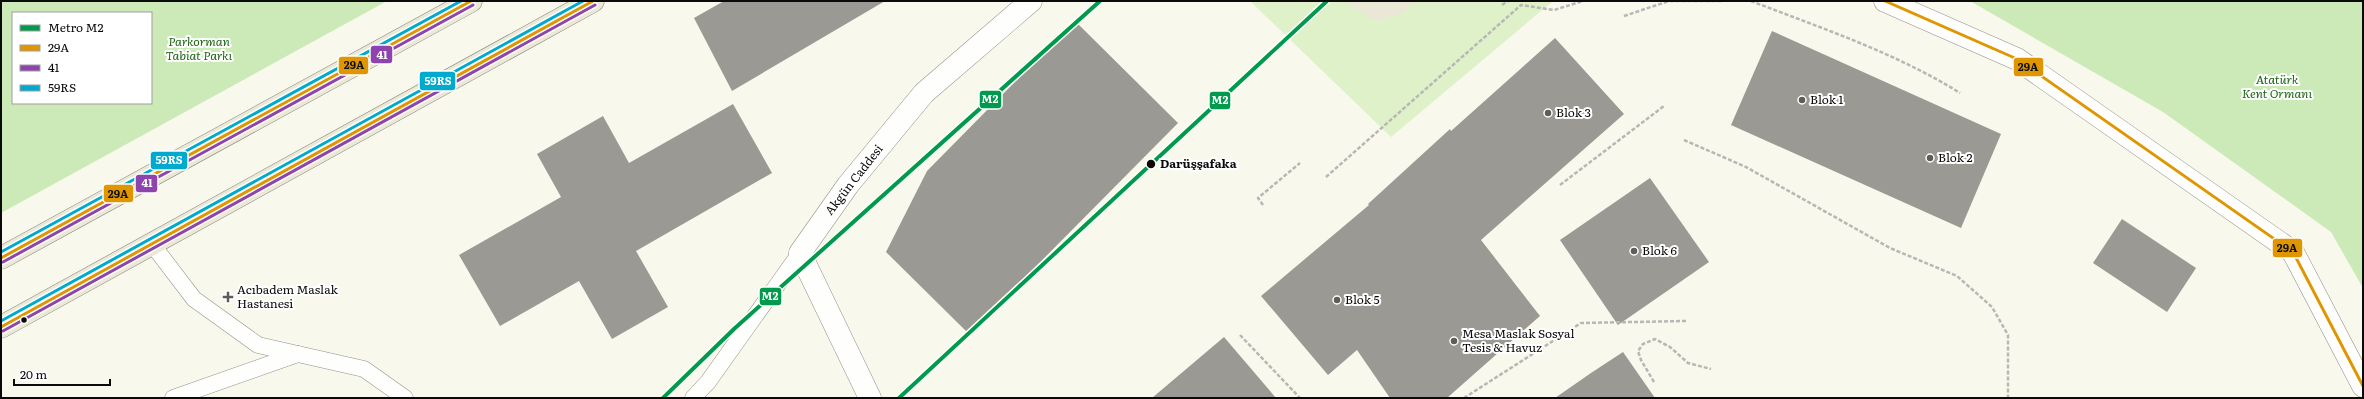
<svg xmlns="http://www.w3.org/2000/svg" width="2364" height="399" font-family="Literata,serif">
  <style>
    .green { fill: #def1c9 }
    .forest { fill: #cceab7; fill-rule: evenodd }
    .plaza { fill: #eae7d7 }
    .building { fill: #9b9993 }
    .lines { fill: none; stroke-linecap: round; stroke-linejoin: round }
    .service-casing { stroke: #92918c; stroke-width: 17 }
    .minor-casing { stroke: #92918c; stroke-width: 23 }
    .primary-casing { stroke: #7f7e79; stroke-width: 23 }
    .path { stroke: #b7b7b5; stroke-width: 2.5; stroke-dasharray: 4 2; stroke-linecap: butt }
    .service { stroke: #fefefc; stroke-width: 16 }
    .minor { stroke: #fefefc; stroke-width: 22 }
    .primary { stroke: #ebe9d5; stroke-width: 22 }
    .bus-1-casing { stroke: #fff; stroke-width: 6 }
    .bus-2-casing { stroke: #fff; stroke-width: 6 }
    .bus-3-casing { stroke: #fff; stroke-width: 6 }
    .bus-1 { stroke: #df9601; stroke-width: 3 }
    .bus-2 { stroke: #8e44ad; stroke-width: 3 }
    .bus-3 { stroke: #00a9ce; stroke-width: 3 }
    .metro-1-casing { stroke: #fff; stroke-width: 7 }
    .metro-1 { stroke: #009a4c; stroke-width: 4 }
    .poi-dot { fill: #5e5d59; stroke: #fff; stroke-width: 1.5 }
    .stop-dot { fill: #0a0a0a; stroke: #fff; stroke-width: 1.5 }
    .labels { text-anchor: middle; stroke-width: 4; stroke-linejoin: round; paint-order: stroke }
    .park-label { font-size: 12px; font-style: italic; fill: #1e6516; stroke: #fff }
    .poi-label { font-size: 12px; fill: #0a0a0a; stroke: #fff; text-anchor: start }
    .stop-label { font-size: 12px; font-weight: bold; fill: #0a0a0a; stroke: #fff; text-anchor: start }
    .street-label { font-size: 12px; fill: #0a0a0a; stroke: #fff }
    .line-badge { stroke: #fff; stroke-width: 1.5 }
    .badge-label { font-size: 11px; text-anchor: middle; font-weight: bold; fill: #fff }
    .pale-badge-label { font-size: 11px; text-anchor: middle; font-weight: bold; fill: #111 }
  </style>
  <rect width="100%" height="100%" fill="#f9f8ec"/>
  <!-- green -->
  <path class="green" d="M 1250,1 L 1553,1 L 1391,137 Z"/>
  <!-- forest -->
  <g class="forest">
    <path d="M 1,1 L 387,1 L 1,213 ZM 13,13 L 151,13 L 151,103 L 13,103 Z"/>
    <path d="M 1970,1 L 2363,1 L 2363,288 L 2331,232 L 2163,112 Z"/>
  </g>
  <!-- plaza -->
  <path class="plaza" d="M 1348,1 L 1416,1 L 1401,14 L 1376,21 L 1350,6 Z"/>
  <!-- building -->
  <g class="building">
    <path d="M 724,1 L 885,1 L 732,91 L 694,18 Z"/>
    <path d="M 1075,21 L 1178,123 L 969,334 L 886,252 L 927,171 Z"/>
    <path d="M 1772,31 L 2001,134 L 1961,228 L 1731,125 Z"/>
    <path d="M 1555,38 L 1624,114 L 1481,240 L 1540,316 L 1447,398 L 1390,398 L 1357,350 L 1328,375 L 1261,296 L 1369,205 L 1368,204 L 1450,129 L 1451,131 Z"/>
    <path d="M 733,104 L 772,173 L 636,251 L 668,307 L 612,339 L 579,281 L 500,326 L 459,255 L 561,197 L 537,154 L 603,116 L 629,163 Z"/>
    <path d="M 1650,178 L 1709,262 L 1618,325 L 1560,240 Z"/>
    <path d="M 2122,219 L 2196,268 L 2167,312 L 2093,263 Z"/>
    <path d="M 1224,337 L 1276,398 L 1152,398 Z"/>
    <path d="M 1623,352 L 1655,398 L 1555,398 L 1591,373 Z"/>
  </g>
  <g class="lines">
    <defs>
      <g id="service">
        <path d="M 152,244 L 194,299 L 258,345 L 364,369 L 405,398"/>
        <path d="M 173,398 L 298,354"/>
        <path d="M 693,398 L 708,382 L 800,253"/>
      </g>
      <g id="minor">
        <path d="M 1885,1 L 2017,59 L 2293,252 L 2363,386"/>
        <path d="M 870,398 L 800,253 L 848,185 L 924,93 L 1031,1"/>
      </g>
      <g id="primary">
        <path d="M 1,258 L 471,1"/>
        <path d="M 1,327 L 593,1"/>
      </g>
    </defs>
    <!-- service casing -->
    <use href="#service" class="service-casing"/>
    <!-- minor casing -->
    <use href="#minor" class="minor-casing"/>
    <!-- primary casing -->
    <use href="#primary" class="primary-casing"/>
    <!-- path -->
    <g class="path">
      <path d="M 1751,1 C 1821,28 1896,53 1960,93"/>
      <path d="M 1502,5 L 1508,1"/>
      <path d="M 1624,16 L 1669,1 L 1723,1"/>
      <path d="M 1684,140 L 1746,167 L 1890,248 L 1957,276 L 1992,307 L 2008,335 L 2008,398"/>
      <path d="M 1326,177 L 1521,5 L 1554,10 L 1583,1"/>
      <path d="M 1560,185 L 1664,106"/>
      <path d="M 1263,205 L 1258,198 L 1300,163"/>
      <path d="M 1240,335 L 1300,398"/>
      <path d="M 1654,382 L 1641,360 L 1638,351 L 1643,344 L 1655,339 L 1670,347 L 1688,363 L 1711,369"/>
      <path d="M 1464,398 L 1581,323 L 1686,321"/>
    </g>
    <!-- service -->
    <use href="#service" class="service"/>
    <!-- minor -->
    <use href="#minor" class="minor"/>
    <!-- primary -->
    <use href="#primary" class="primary"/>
    <defs>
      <g id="bus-1">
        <path d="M 1885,1 L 2017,59 L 2293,252 L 2363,386"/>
        <path d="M 1,258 L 471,1"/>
        <path d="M 1,327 L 593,1"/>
      </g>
      <g id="bus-2">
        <path d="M 3,262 L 473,5"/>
        <path d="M 3,331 L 595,5"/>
      </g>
      <g id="bus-3">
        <path d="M 1,252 L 461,1"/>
        <path d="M 1,321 L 583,1"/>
      </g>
    </defs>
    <!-- bus-1 casing -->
    <use href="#bus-1" class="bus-1-casing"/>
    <!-- bus-2 casing -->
    <use href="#bus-2" class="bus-2-casing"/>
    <!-- bus-3 casing -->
    <use href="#bus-3" class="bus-3-casing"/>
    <!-- bus-1 -->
    <use href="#bus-1" class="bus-1"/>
    <!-- bus-2 -->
    <use href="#bus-2" class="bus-2"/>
    <!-- bus-3 -->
    <use href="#bus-3" class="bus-3"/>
    <defs>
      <g id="metro-1">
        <path d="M 663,398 L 734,329 L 1100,1"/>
        <path d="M 899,398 L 1327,1"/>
      </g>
    </defs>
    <!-- metro-1 casing -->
    <use href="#metro-1" class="metro-1-casing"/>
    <!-- metro-1 -->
    <use href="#metro-1" class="metro-1"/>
  </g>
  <!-- markers -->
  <g class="poi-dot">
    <circle cx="1802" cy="100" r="4"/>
    <circle cx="1548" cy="113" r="4"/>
    <circle cx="1930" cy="158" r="4"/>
    <circle cx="1634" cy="251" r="4"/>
    <path d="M226 291h4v4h4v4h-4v4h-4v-4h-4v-4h4z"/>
    <circle cx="1337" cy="300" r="4"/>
    <circle cx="1454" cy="341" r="4"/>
  </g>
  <g class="stop-dot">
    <circle cx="1151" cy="164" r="5"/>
    <circle cx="24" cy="320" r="3.5"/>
  </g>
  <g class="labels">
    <!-- park labels -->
    <g class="park-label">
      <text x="199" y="46">Parkorman<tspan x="199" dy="14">Tabiat Parkı</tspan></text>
      <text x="2277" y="84">Atatürk<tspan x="2277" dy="14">Kent Ormanı</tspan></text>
    </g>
    <!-- poi labels -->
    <g class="poi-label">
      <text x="1810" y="104">Blok 1</text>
      <text x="1556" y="117">Blok 3</text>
      <text x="1938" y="162">Blok 2</text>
      <text x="1642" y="255">Blok 6</text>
      <text x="237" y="294">Acıbadem Maslak<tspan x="237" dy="14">Hastanesi</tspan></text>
      <text x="1345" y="304">Blok 5</text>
      <text x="1462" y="338">Mesa Maslak Sosyal<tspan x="1462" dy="14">Tesis &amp; Havuz</tspan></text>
    </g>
    <!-- stop labels -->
    <g class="stop-label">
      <text x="1160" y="168">Darüşşafaka</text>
    </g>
    <!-- street labels -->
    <g class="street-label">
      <text transform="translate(854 180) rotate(-52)" y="4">Akgün Caddesi</text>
    </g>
  </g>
  <g class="line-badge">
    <rect x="370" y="45" width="23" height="19" rx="4" fill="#8e44ad"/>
    <rect x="338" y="56" width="31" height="19" rx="4" fill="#df9601"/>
    <rect x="2013" y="57" width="31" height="20" rx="4" fill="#df9601"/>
    <rect x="419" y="71" width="37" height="20" rx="4" fill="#00a9ce"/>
    <rect x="979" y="90" width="23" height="19" rx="4" fill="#009a4c"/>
    <rect x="1209" y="91" width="22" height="19" rx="4" fill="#009a4c"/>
    <rect x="150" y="151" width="38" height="19" rx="4" fill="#00a9ce"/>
    <rect x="135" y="174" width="23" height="19" rx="4" fill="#8e44ad"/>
    <rect x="103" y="184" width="31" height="19" rx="4" fill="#df9601"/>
    <rect x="2272" y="238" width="31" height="20" rx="4" fill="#df9601"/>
    <rect x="759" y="287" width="23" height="19" rx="4" fill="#009a4c"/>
  </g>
  <g class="badge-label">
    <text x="382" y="59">41</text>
    <text x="438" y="85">59RS</text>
    <text x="990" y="103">M2</text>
    <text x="1220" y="104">M2</text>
    <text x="169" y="164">59RS</text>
    <text x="147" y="187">41</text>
    <text x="770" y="300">M2</text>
  </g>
  <g class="pale-badge-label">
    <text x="354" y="69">29A</text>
    <text x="2028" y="71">29A</text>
    <text x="118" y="198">29A</text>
    <text x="2287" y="252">29A</text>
  </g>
  <!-- border -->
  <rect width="2364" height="399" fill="none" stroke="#0a0a0a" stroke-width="4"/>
  <!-- legend -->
  <rect x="12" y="12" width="140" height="92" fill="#ffffff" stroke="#9d9d9d"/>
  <rect x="20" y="25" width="20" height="6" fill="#009a4c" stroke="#9d9d9d"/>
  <text x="48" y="32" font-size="12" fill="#0a0a0a">Metro M2</text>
  <rect x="20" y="45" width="20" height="6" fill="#df9601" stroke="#9d9d9d"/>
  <text x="48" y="52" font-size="12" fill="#0a0a0a">29A</text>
  <rect x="20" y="65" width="20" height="6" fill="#8e44ad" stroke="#9d9d9d"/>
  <text x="48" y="72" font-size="12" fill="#0a0a0a">41</text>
  <rect x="20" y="85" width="20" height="6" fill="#00a9ce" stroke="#9d9d9d"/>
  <text x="48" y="92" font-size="12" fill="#0a0a0a">59RS</text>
  <!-- scale -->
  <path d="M14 379v6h96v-6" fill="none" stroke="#0a0a0a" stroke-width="2"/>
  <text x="20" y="379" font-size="12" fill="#0a0a0a" stroke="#ffffff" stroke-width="3" paint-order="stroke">20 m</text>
</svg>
